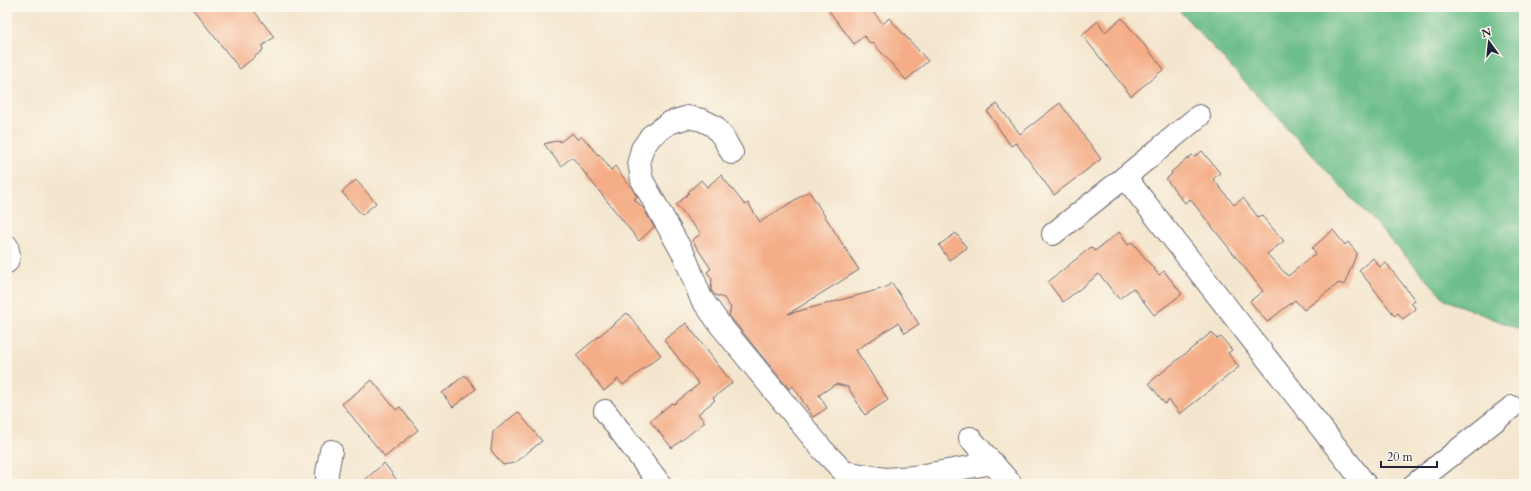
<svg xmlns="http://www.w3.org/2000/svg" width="1531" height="491" font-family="Cardo,serif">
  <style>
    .forest { fill: #6dbe8a; stroke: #487062 }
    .building { fill: #f4ad87 }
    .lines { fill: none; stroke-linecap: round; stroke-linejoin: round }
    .minor-casing { stroke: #6c676e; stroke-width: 24 }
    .minor { stroke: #fff; stroke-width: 22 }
  </style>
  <rect width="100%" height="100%" fill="#fbf7ec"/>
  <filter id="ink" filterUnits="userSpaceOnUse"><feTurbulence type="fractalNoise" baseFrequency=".025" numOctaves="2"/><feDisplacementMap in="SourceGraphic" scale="8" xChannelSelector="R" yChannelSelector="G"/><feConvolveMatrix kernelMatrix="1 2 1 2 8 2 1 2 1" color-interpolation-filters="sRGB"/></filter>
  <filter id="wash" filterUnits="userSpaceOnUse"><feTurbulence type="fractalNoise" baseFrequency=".012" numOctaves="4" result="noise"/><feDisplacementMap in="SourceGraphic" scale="16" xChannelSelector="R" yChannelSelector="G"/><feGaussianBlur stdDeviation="0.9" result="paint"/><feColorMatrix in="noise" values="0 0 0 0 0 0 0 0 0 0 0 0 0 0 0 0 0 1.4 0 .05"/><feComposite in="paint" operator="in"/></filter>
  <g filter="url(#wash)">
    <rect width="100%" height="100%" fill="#f4e6ce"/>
    <!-- forest -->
    <path class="forest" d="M 1176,7 L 1524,7 L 1524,331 L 1446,300 Z"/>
    <g id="blocks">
      <!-- building -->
      <g class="building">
        <path d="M 191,7 L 251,7 L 274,37 L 262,46 L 263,50 L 240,69 Z"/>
        <path d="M 826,7 L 869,7 L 883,24 L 889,18 L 928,61 L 906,80 L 873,43 L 871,44 L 864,36 L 854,44 Z"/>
        <path d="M 1122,18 L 1164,69 L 1131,96 L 1082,35 L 1098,21 L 1105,32 Z"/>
        <path d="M 1060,103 L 1101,159 L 1054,195 L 1016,143 L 1011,146 L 987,111 L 997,104 L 1020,134 Z"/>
        <path d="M 572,133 L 578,140 L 582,136 L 598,155 L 599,154 L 611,170 L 615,166 L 632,189 L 637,197 L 634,199 L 644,209 L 654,227 L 639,241 L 572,157 L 561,166 L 544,144 L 559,140 L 560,142 Z"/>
        <path d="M 1202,151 L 1220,173 L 1213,179 L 1234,205 L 1243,198 L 1258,217 L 1261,215 L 1284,241 L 1267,254 L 1288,276 L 1316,253 L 1312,248 L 1333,230 L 1345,245 L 1348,242 L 1357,253 L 1344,285 L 1339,283 L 1304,310 L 1295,300 L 1267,322 L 1250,301 L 1263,291 L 1190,199 L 1185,203 L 1166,179 L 1172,174 L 1171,172 L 1192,155 L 1194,157 Z"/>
        <path d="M 721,175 L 745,205 L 748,203 L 760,222 L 809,191 L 859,270 L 788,314 L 885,288 L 892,283 L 919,324 L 905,333 L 898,323 L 856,350 L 888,400 L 865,415 L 848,387 L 836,384 L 819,395 L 827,408 L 813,417 L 793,386 L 789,389 L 731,318 L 729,315 L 731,308 L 724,298 L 715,295 L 711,290 L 712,279 L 707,272 L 711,269 L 692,240 L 701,234 L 676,205 L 689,193 L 688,192 L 701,180 L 707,187 Z"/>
        <path d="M 356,180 L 376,203 L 362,215 L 342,192 Z"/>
        <path d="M 1119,232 L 1128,245 L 1132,242 L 1159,275 L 1164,271 L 1182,294 L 1154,315 L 1133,288 L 1119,299 L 1099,274 L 1063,302 L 1048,282 L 1091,247 L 1095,251 Z"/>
        <path d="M 956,233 L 967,248 L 949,260 L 939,245 Z"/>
        <path d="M 1373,258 L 1380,267 L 1386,263 L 1415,300 L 1411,303 L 1416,309 L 1403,319 L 1398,313 L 1395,316 L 1359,270 Z"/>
        <path d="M 627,313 L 661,355 L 623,385 L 618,379 L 604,391 L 576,355 Z"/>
        <path d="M 686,323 L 732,383 L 713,398 L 715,400 L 698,414 L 705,422 L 672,448 L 650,421 L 672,403 L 674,404 L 699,384 L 664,340 Z"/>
        <path d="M 1212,332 L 1217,339 L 1221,337 L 1232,350 L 1228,353 L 1239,367 L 1180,414 L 1169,400 L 1165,404 L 1149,383 Z"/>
        <path d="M 465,375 L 476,389 L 453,407 L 442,393 Z"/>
        <path d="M 372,380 L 396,410 L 400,407 L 418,430 L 385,457 L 342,404 Z"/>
        <path d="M 518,412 L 542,441 L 514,463 L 503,465 L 491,450 L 493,432 Z"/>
        <path d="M 384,463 L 400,484 L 360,484 Z"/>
      </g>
    </g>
  </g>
  <g filter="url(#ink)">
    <use href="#blocks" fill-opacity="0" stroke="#6c676e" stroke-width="1"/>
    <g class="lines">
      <defs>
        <g id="minor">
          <path d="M 732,153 L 723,137 L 714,126 L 702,120 L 688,117 L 669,123 L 651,136 L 642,149 L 639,161 L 642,180 L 685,257 L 701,298 L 721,326 L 822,449 L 844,472 L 886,479 L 913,477 L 993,463"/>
          <path d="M 1125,177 L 1365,484"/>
          <path d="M 1053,234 L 1125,177 L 1199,116"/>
          <path d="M 7,246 L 9,255 L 7,262"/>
          <path d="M 605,411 L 660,484"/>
          <path d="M 970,438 L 1011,484"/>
          <path d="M 327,484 L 327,473 L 331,451"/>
          <path d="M 1415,484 L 1512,407"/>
        </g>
      </defs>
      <!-- minor casing -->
      <use href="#minor" class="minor-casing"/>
      <!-- minor -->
      <use href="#minor" class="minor"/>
    </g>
  </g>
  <!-- margin -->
  <rect width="1531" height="491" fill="none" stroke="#fbf7ec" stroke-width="24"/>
  <!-- north arrow -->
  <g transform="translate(1489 42) rotate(345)" stroke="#fbf7ec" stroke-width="3" paint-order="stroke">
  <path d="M0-3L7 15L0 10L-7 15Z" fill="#22223b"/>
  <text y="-6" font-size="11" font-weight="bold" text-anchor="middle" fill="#22223b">N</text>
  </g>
  <!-- scale -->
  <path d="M1381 461v6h56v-6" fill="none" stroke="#22223b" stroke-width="2"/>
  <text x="1387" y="461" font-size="12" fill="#22223b" stroke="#fbf7ec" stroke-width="3" paint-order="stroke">20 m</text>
</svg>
